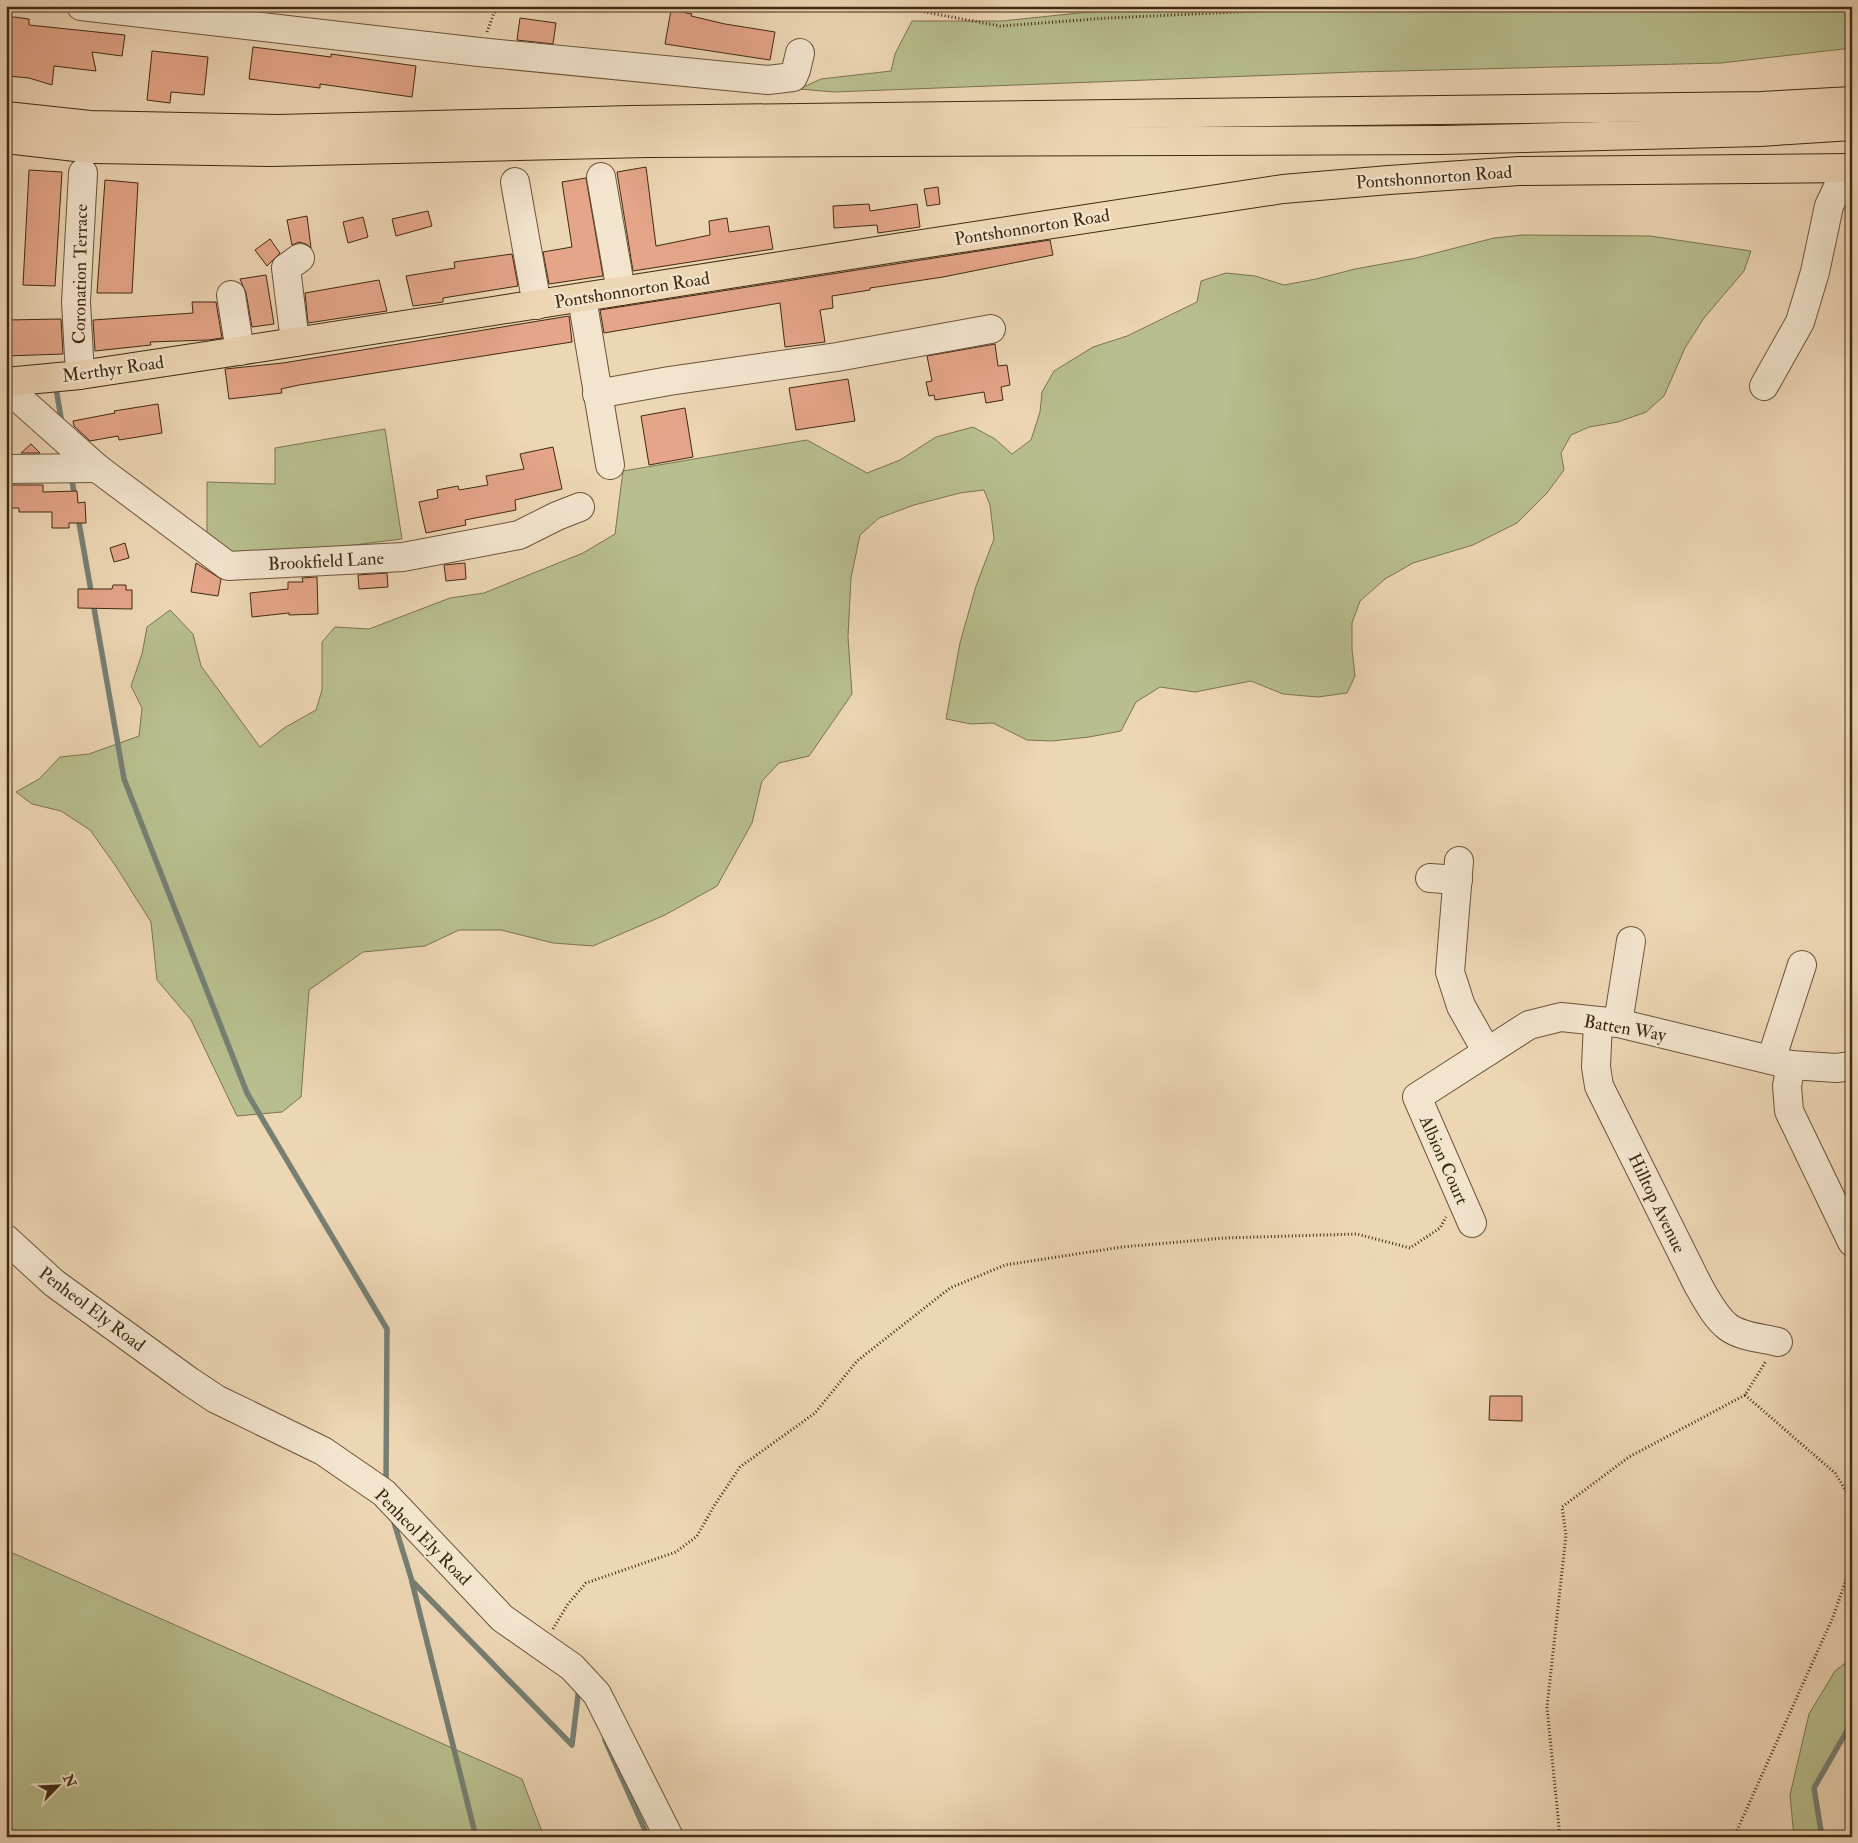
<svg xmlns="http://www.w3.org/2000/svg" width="1858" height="1843" font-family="'IM FELL Double Pica',serif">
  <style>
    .green { fill: #b8be8d; stroke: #7c7450 }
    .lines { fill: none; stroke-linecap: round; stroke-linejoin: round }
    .stream { stroke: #767f73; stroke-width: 5.5 }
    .building { fill: #e4a588; stroke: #402912 }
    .minor-casing { stroke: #6b543a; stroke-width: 30 }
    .major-casing { stroke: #402912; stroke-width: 30 }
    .highway-casing { stroke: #402912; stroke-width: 30 }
    .path { stroke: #402912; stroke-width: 3; stroke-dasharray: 1 2.5; stroke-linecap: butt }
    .minor { stroke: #f3e4ce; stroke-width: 28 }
    .major { stroke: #edd6b4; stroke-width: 28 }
    .highway { stroke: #edd6b4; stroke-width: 28 }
    .labels { text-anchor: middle; stroke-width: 4.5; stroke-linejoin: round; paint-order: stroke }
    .street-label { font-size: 18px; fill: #402912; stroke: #f3e4ce }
  </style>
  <rect width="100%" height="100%" fill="#edd6b4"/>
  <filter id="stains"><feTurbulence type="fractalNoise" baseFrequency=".004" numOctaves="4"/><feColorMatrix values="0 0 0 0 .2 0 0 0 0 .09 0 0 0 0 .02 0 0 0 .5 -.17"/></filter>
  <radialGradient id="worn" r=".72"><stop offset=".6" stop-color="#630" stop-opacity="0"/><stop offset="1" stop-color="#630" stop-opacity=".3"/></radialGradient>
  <!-- green -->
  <g class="green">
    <path d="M 1173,6 L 1852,6 L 1852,48 L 1721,63 L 1355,72 L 834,92 L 799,89 L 821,79 L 891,71 L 895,54 L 912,21 L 1002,21 L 1079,13 Z"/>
    <path d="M 1522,235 L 1650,236 L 1751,251 L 1744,271 L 1704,318 L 1685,348 L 1664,396 L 1646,412 L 1618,422 L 1589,427 L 1571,435 L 1561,453 L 1564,470 L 1547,493 L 1517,523 L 1473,545 L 1413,563 L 1385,579 L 1360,601 L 1352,623 L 1352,649 L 1355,676 L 1347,693 L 1318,697 L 1283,694 L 1251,681 L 1195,692 L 1160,687 L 1136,702 L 1121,731 L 1089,737 L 1052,741 L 1027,740 L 993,723 L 971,724 L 946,719 L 960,643 L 976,586 L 994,539 L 990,505 L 984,490 L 960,493 L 914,505 L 879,518 L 860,535 L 851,578 L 848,637 L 852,694 L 809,756 L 779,763 L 762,781 L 752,823 L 717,886 L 665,915 L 593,946 L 553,943 L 501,930 L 459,930 L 425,946 L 363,952 L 309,990 L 301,1097 L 282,1112 L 237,1116 L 191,1020 L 157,980 L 151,922 L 115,865 L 90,830 L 61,811 L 32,804 L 16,792 L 39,779 L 60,757 L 89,754 L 139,736 L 142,708 L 131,686 L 142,654 L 147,627 L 170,610 L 193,634 L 201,666 L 260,747 L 284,728 L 316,710 L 322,690 L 322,642 L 335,627 L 369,629 L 450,598 L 484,593 L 583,553 L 615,534 L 623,471 L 807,440 L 867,473 L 900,460 L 936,437 L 973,427 L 995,439 L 1012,454 L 1031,440 L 1040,412 L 1042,392 L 1054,371 L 1093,347 L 1127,336 L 1197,302 L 1201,281 L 1226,273 L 1255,276 L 1284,285 L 1316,279 L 1355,269 L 1416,258 L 1494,238 Z"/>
    <path d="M 385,429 L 402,539 L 232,560 L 207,546 L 207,482 L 275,484 L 275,448 Z"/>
    <path d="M 6,1550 L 522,1779 L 544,1837 L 6,1837 Z"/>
    <path d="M 1852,1658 L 1852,1722 L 1814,1788 L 1822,1837 L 1794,1837 L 1790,1795 L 1809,1714 L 1835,1671 Z"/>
  </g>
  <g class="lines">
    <!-- stream -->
    <g class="stream">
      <path d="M 56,388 L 62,424"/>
      <path d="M 71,475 L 75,498"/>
      <path d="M 78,517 L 124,779 L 247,1093 L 387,1329 L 386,1484"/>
      <path d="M 392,1516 L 412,1581 L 572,1745 L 579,1687"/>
      <path d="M 412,1582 L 476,1837"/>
      <path d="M 605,1740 L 648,1837"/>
      <path d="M 1822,1837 L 1814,1788 L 1852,1722"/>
    </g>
  </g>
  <!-- building -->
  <g class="building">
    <path d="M 671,10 L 692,14 L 691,16 L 725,24 L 775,32 L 770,60 L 665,44 Z"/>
    <path d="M 6,16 L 29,19 L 29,25 L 125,35 L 122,56 L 92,52 L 96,71 L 54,66 L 52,85 L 29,78 L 8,76 L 11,49 L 6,48 Z"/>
    <path d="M 520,18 L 556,23 L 553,44 L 517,40 Z"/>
    <path d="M 253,47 L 331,57 L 331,54 L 416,66 L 412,97 L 320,84 L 320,88 L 249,79 Z"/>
    <path d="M 152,51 L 208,57 L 204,95 L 171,92 L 170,103 L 147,100 Z"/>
    <path d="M 646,167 L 656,246 L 710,235 L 709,221 L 727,218 L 729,232 L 769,226 L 773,249 L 633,271 L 617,172 Z"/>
    <path d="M 29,170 L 62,172 L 55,286 L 23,285 Z"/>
    <path d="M 586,178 L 603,276 L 549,284 L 543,252 L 572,247 L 562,182 Z"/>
    <path d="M 105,180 L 138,183 L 132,293 L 97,293 Z"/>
    <path d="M 938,187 L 940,204 L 927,206 L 924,189 Z"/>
    <path d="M 869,204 L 870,211 L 917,204 L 920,227 L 878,233 L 877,225 L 834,228 L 833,206 Z"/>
    <path d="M 428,211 L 432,226 L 396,236 L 392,219 Z"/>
    <path d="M 307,216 L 311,248 L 306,244 L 299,242 L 292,245 L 287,220 Z"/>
    <path d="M 363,217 L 368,237 L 348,243 L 343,222 Z"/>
    <path d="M 270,239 L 280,253 L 267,266 L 255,250 Z"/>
    <path d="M 1050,240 L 1053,255 L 943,277 L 870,288 L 870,290 L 832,296 L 833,308 L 820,310 L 825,342 L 785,347 L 780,303 L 604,333 L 600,310 Z"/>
    <path d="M 512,254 L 518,286 L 443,298 L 443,302 L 413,306 L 406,276 L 455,268 L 454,262 Z"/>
    <path d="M 266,275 L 274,324 L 252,327 L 246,293 L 240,279 Z"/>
    <path d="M 379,280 L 387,311 L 308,323 L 305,293 Z"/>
    <path d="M 192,302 L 216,302 L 222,338 L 208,340 L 150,342 L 151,345 L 95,351 L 93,320 L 193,313 Z"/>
    <path d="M 569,316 L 572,342 L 299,385 L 281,389 L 282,393 L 229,399 L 225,369 L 283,363 Z"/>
    <path d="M 61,319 L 63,354 L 6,356 L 6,320 Z"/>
    <path d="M 995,344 L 998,366 L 1007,365 L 1010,385 L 1001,387 L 1003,400 L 986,403 L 984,392 L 935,400 L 934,395 L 929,396 L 926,382 L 932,381 L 927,356 Z"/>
    <path d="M 848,379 L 855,421 L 796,430 L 789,388 Z"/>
    <path d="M 158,404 L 162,433 L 119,440 L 118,436 L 90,441 L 74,426 L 73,421 L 115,413 L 114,411 Z"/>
    <path d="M 685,408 L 693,457 L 649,465 L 641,416 Z"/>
    <path d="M 31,444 L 40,453 L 21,453 Z"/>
    <path d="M 553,447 L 562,489 L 515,500 L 516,510 L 465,520 L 466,525 L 426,533 L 419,502 L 438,498 L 437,490 L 458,486 L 459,490 L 488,485 L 486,476 L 524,469 L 520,454 Z"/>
    <path d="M 6,485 L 43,485 L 43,492 L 77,491 L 78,503 L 85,502 L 86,523 L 69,523 L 69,528 L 52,528 L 52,512 L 19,512 L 19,508 L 6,508 Z"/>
    <path d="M 125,543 L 129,558 L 114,562 L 110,548 Z"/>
    <path d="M 196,563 L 221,579 L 218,596 L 191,592 Z"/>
    <path d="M 465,563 L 466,579 L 446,581 L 444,565 Z"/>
    <path d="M 387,573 L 388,587 L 359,589 L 358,575 Z"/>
    <path d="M 317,577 L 318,614 L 289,615 L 289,613 L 252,617 L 250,593 L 288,589 L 288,582 L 303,582 L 302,578 Z"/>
    <path d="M 113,585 L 126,585 L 126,590 L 132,590 L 132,609 L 78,608 L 78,589 L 112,589 Z"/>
    <path d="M 1490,1396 L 1522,1396 L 1522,1421 L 1489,1420 Z"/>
  </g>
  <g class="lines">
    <defs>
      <g id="minor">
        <path d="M 81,6 L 479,52 L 768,80 L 793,77 L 796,70 L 800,53"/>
        <path d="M 601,177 L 621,291"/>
        <path d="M 515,182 L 537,305"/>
        <path d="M 231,295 L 240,351"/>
        <path d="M 582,298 L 610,465"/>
        <path d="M 295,342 L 286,268 L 300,258"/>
        <path d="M 80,375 L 76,302 L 83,173"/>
        <path d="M 1764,386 L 1800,322 L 1815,272 L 1829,206 L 1847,168"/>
        <path d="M 6,387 L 97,468 L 228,566 L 403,557 L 519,535 L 557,516 L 580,507"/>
        <path d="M 597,394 L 669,381 L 837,357 L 991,329"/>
        <path d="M 6,469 L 97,468"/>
        <path d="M 1459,861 L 1450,972 L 1461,1006 L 1487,1052"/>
        <path d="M 1430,878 L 1458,880"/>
        <path d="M 1598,1022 L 1596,1067 L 1599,1086 L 1698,1285 C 1706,1299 1715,1317 1728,1327 C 1741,1337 1763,1338 1778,1342"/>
        <path d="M 1618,1023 L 1631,941"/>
        <path d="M 1771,1060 L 1802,965"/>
        <path d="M 1791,1065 L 1787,1086 L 1789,1111 L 1852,1242"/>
        <path d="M 1472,1223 L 1417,1097 L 1529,1025 L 1561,1017 L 1618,1023 L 1791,1065 L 1836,1068 L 1852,1066"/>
        <path d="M 6,1239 L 54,1283 L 189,1381 L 216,1399 L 323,1451 L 384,1493 L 502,1618 L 572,1667 L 597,1694 L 669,1837"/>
      </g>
      <path id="major" d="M 6,382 L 80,375 L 219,354 L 902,247 L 1283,189 L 1389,180 L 1519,171 L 1852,168"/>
      <g id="highway">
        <path d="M 6,116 L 90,125 L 278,129 L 631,120 L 1761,106 L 1852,101"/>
        <path d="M 6,139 L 93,149 L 271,152 L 647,143 L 1442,140 L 1760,132 L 1852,126"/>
      </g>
    </defs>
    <!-- minor casing -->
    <use href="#minor" class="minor-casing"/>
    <!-- major casing -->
    <use href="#major" class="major-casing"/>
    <!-- highway casing -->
    <use href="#highway" class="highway-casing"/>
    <!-- path -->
    <g class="path">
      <path d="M 893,6 L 1000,26 L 1109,18 L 1362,6"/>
      <path d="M 487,32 L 494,13 L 503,6"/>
      <path d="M 1745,1395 L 1835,1473 L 1852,1501"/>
      <path d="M 553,1629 L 568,1604 L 586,1583 L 676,1552 L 697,1536 L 714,1506 L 740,1467 L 815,1413 L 857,1361 L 950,1288 L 1005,1265 L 1122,1247 L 1224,1238 L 1357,1234 L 1410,1248 L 1440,1228 L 1446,1217"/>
      <path d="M 1560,1837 L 1547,1707 L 1566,1535 L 1562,1507 L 1629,1457 L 1745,1395 L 1766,1361"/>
      <path d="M 1734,1837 L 1833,1617 L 1852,1563"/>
    </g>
    <!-- minor -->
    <use href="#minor" class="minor"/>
    <!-- major -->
    <use href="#major" class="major"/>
    <!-- highway -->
    <use href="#highway" class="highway"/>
  </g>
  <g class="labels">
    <!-- street labels -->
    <g class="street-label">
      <text transform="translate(1434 177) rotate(-4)" y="6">Pontshonnorton Road</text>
      <text transform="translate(1032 227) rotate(-9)" y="6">Pontshonnorton Road</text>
      <text transform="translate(80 274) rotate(-89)" y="6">Coronation Terrace</text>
      <text transform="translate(632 290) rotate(-9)" y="6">Pontshonnorton Road</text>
      <text transform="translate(113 369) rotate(-8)" y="6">Merthyr Road</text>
      <text transform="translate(326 561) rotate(-3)" y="6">Brookfield Lane</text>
      <text transform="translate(1625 1028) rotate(10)" y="6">Batten Way</text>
      <text transform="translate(1444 1160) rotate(66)" y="6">Albion Court</text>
      <text transform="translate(1657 1203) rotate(64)" y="6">Hilltop Avenue</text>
      <text transform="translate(92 1309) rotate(37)" y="6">Penheol Ely Road</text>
      <text transform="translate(423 1537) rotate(45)" y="6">Penheol Ely Road</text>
    </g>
  </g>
  <!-- margin -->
  <rect width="1858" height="1843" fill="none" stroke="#edd6b4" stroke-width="25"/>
  <rect x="8" y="8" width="1843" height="1828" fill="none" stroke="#402912" stroke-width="2.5"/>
  <rect x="12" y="12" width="1833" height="1818" fill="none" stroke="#402912"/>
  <!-- north arrow -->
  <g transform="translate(58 1786) rotate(66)" stroke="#f3e4ce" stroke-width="4" paint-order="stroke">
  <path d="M0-4L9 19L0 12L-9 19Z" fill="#402912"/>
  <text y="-8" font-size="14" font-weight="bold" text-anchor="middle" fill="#402912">N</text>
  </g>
  <rect width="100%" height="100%" filter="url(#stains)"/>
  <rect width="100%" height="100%" fill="url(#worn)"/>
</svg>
